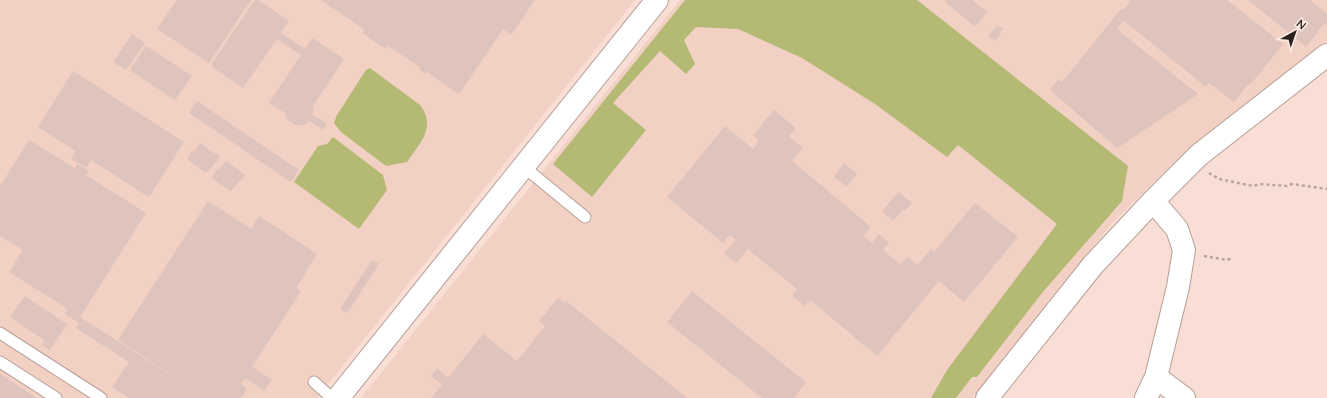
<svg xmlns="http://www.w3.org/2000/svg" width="1327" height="398" font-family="Lato,sans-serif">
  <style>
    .built { fill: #f2d0c4 }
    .green { fill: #b4ba74 }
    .building { fill: #dec4bc }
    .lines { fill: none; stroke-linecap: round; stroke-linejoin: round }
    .lane-casing { stroke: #b79e96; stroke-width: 13 }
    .street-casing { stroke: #b79e96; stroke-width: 24 }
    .secondary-casing { stroke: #b79e96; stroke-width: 24 }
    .path { stroke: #baa59d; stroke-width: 2.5; stroke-dasharray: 3 3; stroke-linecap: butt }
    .lane { stroke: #fff; stroke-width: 11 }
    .street { stroke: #fff; stroke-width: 22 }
    .secondary { stroke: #fff; stroke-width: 22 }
  </style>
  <rect width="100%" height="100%" fill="#f9ded5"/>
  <!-- built -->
  <g class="built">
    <path d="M 0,0 L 635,0 L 317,398 L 0,398 Z"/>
    <path d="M 680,0 L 1327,0 L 1327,41 L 1181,156 L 1114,221 L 1048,301 L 973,398 L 361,398 Z"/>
  </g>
  <!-- green -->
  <g class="green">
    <path d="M 685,0 L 917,0 L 1128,166 L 1122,201 L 1042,293 L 977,377 L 972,377 L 956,398 L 931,398 L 947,370 L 1057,224 L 958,145 L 947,157 L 875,104 L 802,58 L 738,29 L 696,27 L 684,40 L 695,64 L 686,74 L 660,51 L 613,103 L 646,130 L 592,197 L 553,164 Z"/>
    <path d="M 370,68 L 420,105 C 437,127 420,143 407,162 L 386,166 L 341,132 L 334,123 L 337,115 L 366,70 Z"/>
    <path d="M 333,137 L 383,175 L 387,190 L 359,229 L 294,182 L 318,146 L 327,144 Z"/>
  </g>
  <!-- building -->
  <g class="building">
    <path d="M 177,0 L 251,0 L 209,63 L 157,29 Z"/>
    <path d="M 255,0 L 258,0 L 289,21 L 281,33 L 305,49 L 312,38 L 344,59 L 313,106 L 313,115 L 327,124 L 323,130 L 310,121 L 304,125 L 295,125 L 287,119 L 285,113 L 269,103 L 301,55 L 277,39 L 243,88 L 212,67 L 213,62 Z"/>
    <path d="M 321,0 L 535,0 L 511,35 L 503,29 L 459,94 L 427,72 L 425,74 L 419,69 L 420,67 L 388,46 L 386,49 L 362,33 L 364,29 Z"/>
    <path d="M 946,0 L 972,0 L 987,12 L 975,27 L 945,2 Z"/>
    <path d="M 1131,0 L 1227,0 L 1283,44 L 1250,85 L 1248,84 L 1234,102 L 1209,83 L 1206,87 L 1124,21 L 1117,29 L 1198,94 L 1117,148 L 1050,90 L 1058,79 L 1062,82 L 1121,9 L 1124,10 Z"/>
    <path d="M 1248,0 L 1310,0 L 1327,14 L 1327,26 L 1324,24 L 1306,47 Z"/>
    <path d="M 998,25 L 1003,29 L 1000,32 L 1001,34 L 995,41 L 988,36 Z"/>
    <path d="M 132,34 L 145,43 L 126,70 L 113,62 Z"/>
    <path d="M 146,46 L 192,76 L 175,100 L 130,70 Z"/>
    <path d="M 73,71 L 184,142 L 149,197 L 91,160 L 86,168 L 71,159 L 76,151 L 38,127 Z"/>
    <path d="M 197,101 L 299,170 L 291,182 L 189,113 Z"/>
    <path d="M 774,110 L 796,128 L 789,136 L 803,148 L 792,161 L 871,227 L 863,236 L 872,243 L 879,234 L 889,243 L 883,250 L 901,265 L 907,257 L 918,265 L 931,249 L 934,252 L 975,203 L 1018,237 L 964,302 L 939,281 L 877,356 L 810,300 L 805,306 L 792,296 L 797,289 L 748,249 L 736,263 L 724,253 L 736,240 L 730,235 L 723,243 L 667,197 L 725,126 L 753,149 L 759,141 L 753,135 Z"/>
    <path d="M 29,140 L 75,168 L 77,164 L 89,171 L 86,175 L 146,213 L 80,317 L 203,396 L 118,340 L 208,201 L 251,229 L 259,216 L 317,254 L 296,288 L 301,291 L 252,367 L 272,380 L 264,391 L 245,378 L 241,384 L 246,388 L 246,391 L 241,398 L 129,398 L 112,387 L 129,362 L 76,328 L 79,323 L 65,314 L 68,309 L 9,272 L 23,250 L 0,236 L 0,186 Z"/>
    <path d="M 200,143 L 220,157 L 206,173 L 187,159 L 192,150 L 194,151 Z"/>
    <path d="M 226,161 L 245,175 L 231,191 L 212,178 L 217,168 L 219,170 Z"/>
    <path d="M 844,163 L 857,174 L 847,187 L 834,177 Z"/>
    <path d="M 899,192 L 912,203 L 905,211 L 903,210 L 893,221 L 882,211 Z"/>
    <path d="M 372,260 L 379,264 L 347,313 L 340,309 Z"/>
    <path d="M 692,291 L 806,382 L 794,398 L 762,398 L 667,322 Z"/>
    <path d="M 25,296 L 67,324 L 50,350 L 42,345 L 45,341 L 10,317 Z"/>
    <path d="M 558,298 L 564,303 L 566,301 L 687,398 L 431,398 L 442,385 L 431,376 L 437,368 L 448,378 L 483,334 L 517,361 L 545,326 L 539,321 Z"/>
    <path d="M 0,374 L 37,398 L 0,398 Z"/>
  </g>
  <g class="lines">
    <defs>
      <g id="lane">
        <path d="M 524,167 L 585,217"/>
        <path d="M 0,333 L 101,398"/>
        <path d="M 0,362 L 56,398"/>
        <path d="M 314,382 L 332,398"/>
      </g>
      <g id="street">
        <path d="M 1156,377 L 1184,398"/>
        <path d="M 1146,398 L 1156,377 L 1178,287 L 1184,250 L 1177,229 L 1153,201"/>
      </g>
      <g id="secondary">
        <path d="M 338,398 L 657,0"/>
        <path d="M 987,398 L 1093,265 L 1153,201 L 1199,155 L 1327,55"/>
      </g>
    </defs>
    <!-- lane casing -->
    <use href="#lane" class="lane-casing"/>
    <!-- street casing -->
    <use href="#street" class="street-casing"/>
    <!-- secondary casing -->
    <use href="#secondary" class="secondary-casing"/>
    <!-- path -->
    <g class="path">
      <path d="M 1209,173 L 1219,179 L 1253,186 L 1260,184 L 1287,186 L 1292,184 L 1327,189"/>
      <path d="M 1204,256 L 1227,260 L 1232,258"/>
    </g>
    <!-- lane -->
    <use href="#lane" class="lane"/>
    <!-- street -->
    <use href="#street" class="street"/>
    <!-- secondary -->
    <use href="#secondary" class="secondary"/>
  </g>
  <!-- north arrow -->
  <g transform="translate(1295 32) rotate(40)" stroke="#feeee8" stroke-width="3" paint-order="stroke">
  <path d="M0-3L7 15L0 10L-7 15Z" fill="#2b221e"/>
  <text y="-6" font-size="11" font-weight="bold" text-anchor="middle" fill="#2b221e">N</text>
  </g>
</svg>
